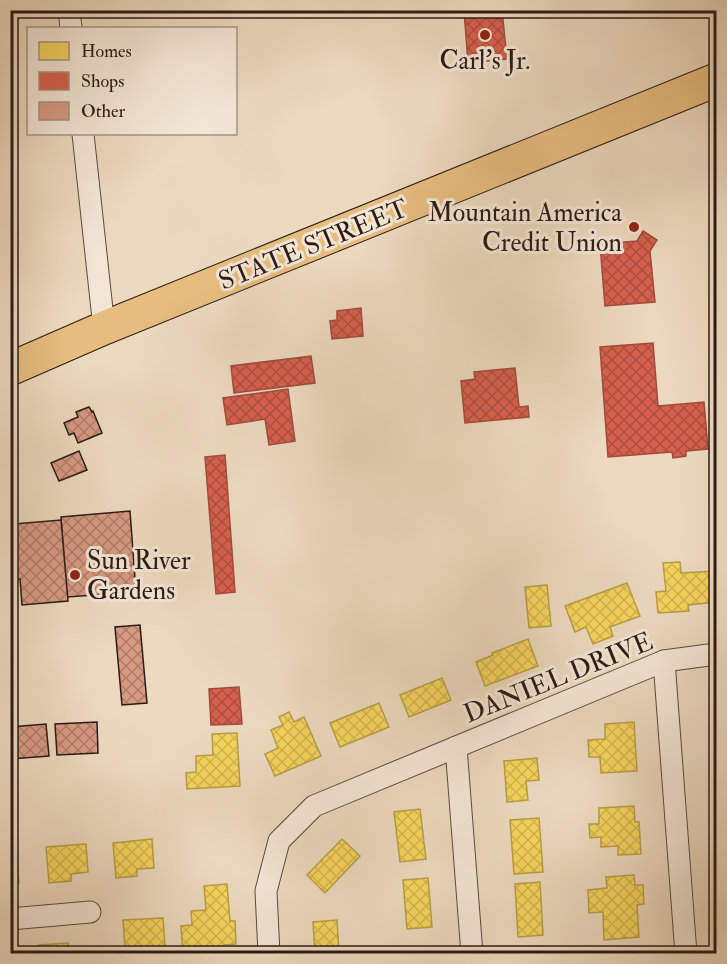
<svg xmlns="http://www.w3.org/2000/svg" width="727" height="964" font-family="'IM FELL Double Pica',serif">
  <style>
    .homes { fill: url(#homes-cross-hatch); stroke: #b99d47; stroke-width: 1.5 }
    .shops { fill: url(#shops-cross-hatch); stroke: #a24b3c; stroke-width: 1.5 }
    .building { fill: url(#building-cross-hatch); stroke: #2a1b16; stroke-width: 1.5 }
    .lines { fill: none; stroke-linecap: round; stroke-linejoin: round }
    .minor-casing { stroke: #5a4a40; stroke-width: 23 }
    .primary-casing { stroke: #2a1b16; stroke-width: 35 }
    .minor { stroke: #f3e6d5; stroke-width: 21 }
    .primary { stroke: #e6bc7f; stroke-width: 33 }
    .poi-dot { fill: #8f2418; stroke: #f3e6d5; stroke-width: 2 }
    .labels { text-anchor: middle; stroke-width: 6; stroke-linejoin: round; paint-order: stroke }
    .poi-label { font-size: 26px; fill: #2a1b16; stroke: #f3e6d5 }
    .street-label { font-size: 26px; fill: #2a1b16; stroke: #f3e6d5 }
  </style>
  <defs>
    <pattern id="homes-cross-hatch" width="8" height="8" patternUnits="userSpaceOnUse" patternTransform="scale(1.5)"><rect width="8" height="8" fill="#f6d55c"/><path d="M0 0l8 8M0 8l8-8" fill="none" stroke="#d3b64f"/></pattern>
    <pattern id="shops-cross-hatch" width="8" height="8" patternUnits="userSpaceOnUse" patternTransform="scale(1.5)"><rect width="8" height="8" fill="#d6604d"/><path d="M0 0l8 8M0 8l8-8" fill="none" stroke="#ae4e3f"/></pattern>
    <pattern id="building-cross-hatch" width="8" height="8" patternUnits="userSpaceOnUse" patternTransform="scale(1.5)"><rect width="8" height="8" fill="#d89982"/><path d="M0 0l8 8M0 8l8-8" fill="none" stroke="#af7c69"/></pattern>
  </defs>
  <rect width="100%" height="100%" fill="#ecd9be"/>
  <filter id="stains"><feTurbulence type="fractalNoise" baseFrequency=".00333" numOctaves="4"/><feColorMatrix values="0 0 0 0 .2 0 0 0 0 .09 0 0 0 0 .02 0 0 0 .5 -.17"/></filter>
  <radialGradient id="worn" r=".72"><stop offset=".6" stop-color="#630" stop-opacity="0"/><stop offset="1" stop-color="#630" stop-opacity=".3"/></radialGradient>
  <!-- homes -->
  <g class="homes">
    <path d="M 680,562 L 681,573 L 716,571 L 716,602 L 688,605 L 689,611 L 658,613 L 656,592 L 666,591 L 663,563 Z"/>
    <path d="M 627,583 L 640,616 L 610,627 L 613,636 L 593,644 L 586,627 L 575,632 L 565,606 Z"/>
    <path d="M 547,585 L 551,626 L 529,628 L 525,587 Z"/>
    <path d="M 528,639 L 538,666 L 485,686 L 476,662 L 493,655 L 492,653 Z"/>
    <path d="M 442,678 L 451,700 L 409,717 L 400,695 Z"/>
    <path d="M 712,688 L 716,688 L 716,720 L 713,720 Z"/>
    <path d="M 379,703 L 389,727 L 340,747 L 330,723 Z"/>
    <path d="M 289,712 L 294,722 L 304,717 L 321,756 L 275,776 L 265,754 L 278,748 L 271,730 L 283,725 L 279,717 Z"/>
    <path d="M 634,722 L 637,771 L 601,773 L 600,757 L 589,757 L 588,740 L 605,739 L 605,724 Z"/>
    <path d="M 237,733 L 240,786 L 187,789 L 186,773 L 196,772 L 196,756 L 213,755 L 212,734 Z"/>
    <path d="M 537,758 L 539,780 L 526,781 L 528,800 L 507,802 L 504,761 Z"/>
    <path d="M 634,806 L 635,822 L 639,822 L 641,854 L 618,855 L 618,846 L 601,847 L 601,837 L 590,838 L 589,824 L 599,824 L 599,808 Z"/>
    <path d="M 420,809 L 426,859 L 400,862 L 394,812 Z"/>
    <path d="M 539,818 L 543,872 L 514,874 L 510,820 Z"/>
    <path d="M 152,839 L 154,868 L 137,869 L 137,876 L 116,878 L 113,843 Z"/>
    <path d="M 342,839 L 360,856 L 325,893 L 307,875 Z"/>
    <path d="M 86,844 L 88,872 L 71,874 L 71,881 L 49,883 L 46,847 Z"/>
    <path d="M 10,850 L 16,850 L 19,883 L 10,883 Z"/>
    <path d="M 634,875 L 635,885 L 643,885 L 644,904 L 637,905 L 639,937 L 604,940 L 603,912 L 589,913 L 588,890 L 607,888 L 606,877 Z"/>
    <path d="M 428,878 L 432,927 L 407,929 L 403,880 Z"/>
    <path d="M 540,882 L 543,935 L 518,937 L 515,884 Z"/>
    <path d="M 227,884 L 230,921 L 235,921 L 236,944 L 224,945 L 225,954 L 183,954 L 181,926 L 192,925 L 191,911 L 206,910 L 204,886 Z"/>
    <path d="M 163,918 L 165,946 L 125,949 L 123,920 Z"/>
    <path d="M 337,920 L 339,954 L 315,954 L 313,922 Z"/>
    <path d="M 68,943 L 68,954 L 40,954 L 39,945 Z"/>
    <path d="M 371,951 L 372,954 L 344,954 L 344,952 Z"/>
    <path d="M 430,951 L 431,954 L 406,954 L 405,953 Z"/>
  </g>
  <!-- shops -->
  <g class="shops">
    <path d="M 464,10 L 502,10 L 507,59 L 468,63 Z"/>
    <path d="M 643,231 L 657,240 L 650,251 L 655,302 L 605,306 L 600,244 L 637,241 Z"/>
    <path d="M 361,308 L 363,336 L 332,339 L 330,321 L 337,320 L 337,311 Z"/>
    <path d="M 653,343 L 658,406 L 704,402 L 708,449 L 686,451 L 686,456 L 673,458 L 672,452 L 608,457 L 600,347 Z"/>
    <path d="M 311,356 L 315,383 L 234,393 L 231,366 Z"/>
    <path d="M 515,368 L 519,407 L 528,406 L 529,417 L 465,423 L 461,381 L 475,379 L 474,372 Z"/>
    <path d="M 288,389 L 295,441 L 269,445 L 265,419 L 227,425 L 223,398 Z"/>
    <path d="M 225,455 L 235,592 L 216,594 L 205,457 Z"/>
    <path d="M 239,687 L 242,724 L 211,725 L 209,689 Z"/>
  </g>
  <!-- building -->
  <g class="building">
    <path d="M 89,407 L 92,412 L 93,411 L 102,433 L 78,443 L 74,433 L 69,435 L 64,423 L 78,417 L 76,412 Z"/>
    <path d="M 79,451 L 87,470 L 59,481 L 51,463 Z"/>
    <path d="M 130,511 L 136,592 L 67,597 L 61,517 Z"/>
    <path d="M 61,520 L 68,601 L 22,605 L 20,579 L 12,580 L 10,550 L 16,549 L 14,524 Z"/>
    <path d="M 140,625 L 147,703 L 122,705 L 115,627 Z"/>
    <path d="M 97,722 L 98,753 L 57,755 L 55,724 Z"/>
    <path d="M 46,724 L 49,756 L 10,759 L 10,727 Z"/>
  </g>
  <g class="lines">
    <defs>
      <g id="minor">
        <path d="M 69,10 L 71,28"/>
        <path d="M 83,134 L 104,328"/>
        <path d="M 664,661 L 686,954"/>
        <path d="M 456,747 L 472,954"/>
        <path d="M 10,919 L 90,912"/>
        <path d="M 269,954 L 266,891 L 279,841 L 314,806 L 664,661 L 716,654"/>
      </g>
      <path id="primary" d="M 10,369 L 104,328 L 716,80"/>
    </defs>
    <!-- minor casing -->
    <use href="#minor" class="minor-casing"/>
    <!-- primary casing -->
    <use href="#primary" class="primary-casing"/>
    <!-- minor -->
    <use href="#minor" class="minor"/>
    <!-- primary -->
    <use href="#primary" class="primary"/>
  </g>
  <!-- markers -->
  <g class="poi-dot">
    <circle cx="485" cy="35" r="6"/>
    <circle cx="634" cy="227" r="6"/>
    <circle cx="75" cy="575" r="6"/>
  </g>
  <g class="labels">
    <!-- poi labels -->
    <g class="poi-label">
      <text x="485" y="69">Carl's Jr.</text>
      <text x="622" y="221" text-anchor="end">Mountain America<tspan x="622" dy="30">Credit Union</tspan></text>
      <text x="87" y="569" text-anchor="start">Sun River<tspan x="87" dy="30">Gardens</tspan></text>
    </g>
    <!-- street labels -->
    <g class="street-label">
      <text transform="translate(313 244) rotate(-22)" y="9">STATE STREET</text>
      <text transform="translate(558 677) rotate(-22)" y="9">DANIEL DRIVE</text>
    </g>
  </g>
  <!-- margin -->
  <rect width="727" height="964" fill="none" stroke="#ecd9be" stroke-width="36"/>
  <rect x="12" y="12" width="703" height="940" fill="none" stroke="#2a1b16" stroke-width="3"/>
  <rect x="18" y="18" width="691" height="928" fill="none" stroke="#2a1b16" stroke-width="1.5"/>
  <!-- legend -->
  <rect x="27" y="27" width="210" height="108" fill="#f3e6d5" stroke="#a39589" stroke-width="1.5"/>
  <rect x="39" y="42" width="30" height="18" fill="#f6d55c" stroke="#a39589" stroke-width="1.5"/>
  <text x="81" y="57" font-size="18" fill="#2a1b16">Homes</text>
  <rect x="39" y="72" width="30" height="18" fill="#d6604d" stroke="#a39589" stroke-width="1.5"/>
  <text x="81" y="87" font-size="18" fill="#2a1b16">Shops</text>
  <rect x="39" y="102" width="30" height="18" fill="#d89982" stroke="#a39589" stroke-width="1.5"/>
  <text x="81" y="117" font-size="18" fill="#2a1b16">Other</text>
  <rect width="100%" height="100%" filter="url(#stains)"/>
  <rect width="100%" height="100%" fill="url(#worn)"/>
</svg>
